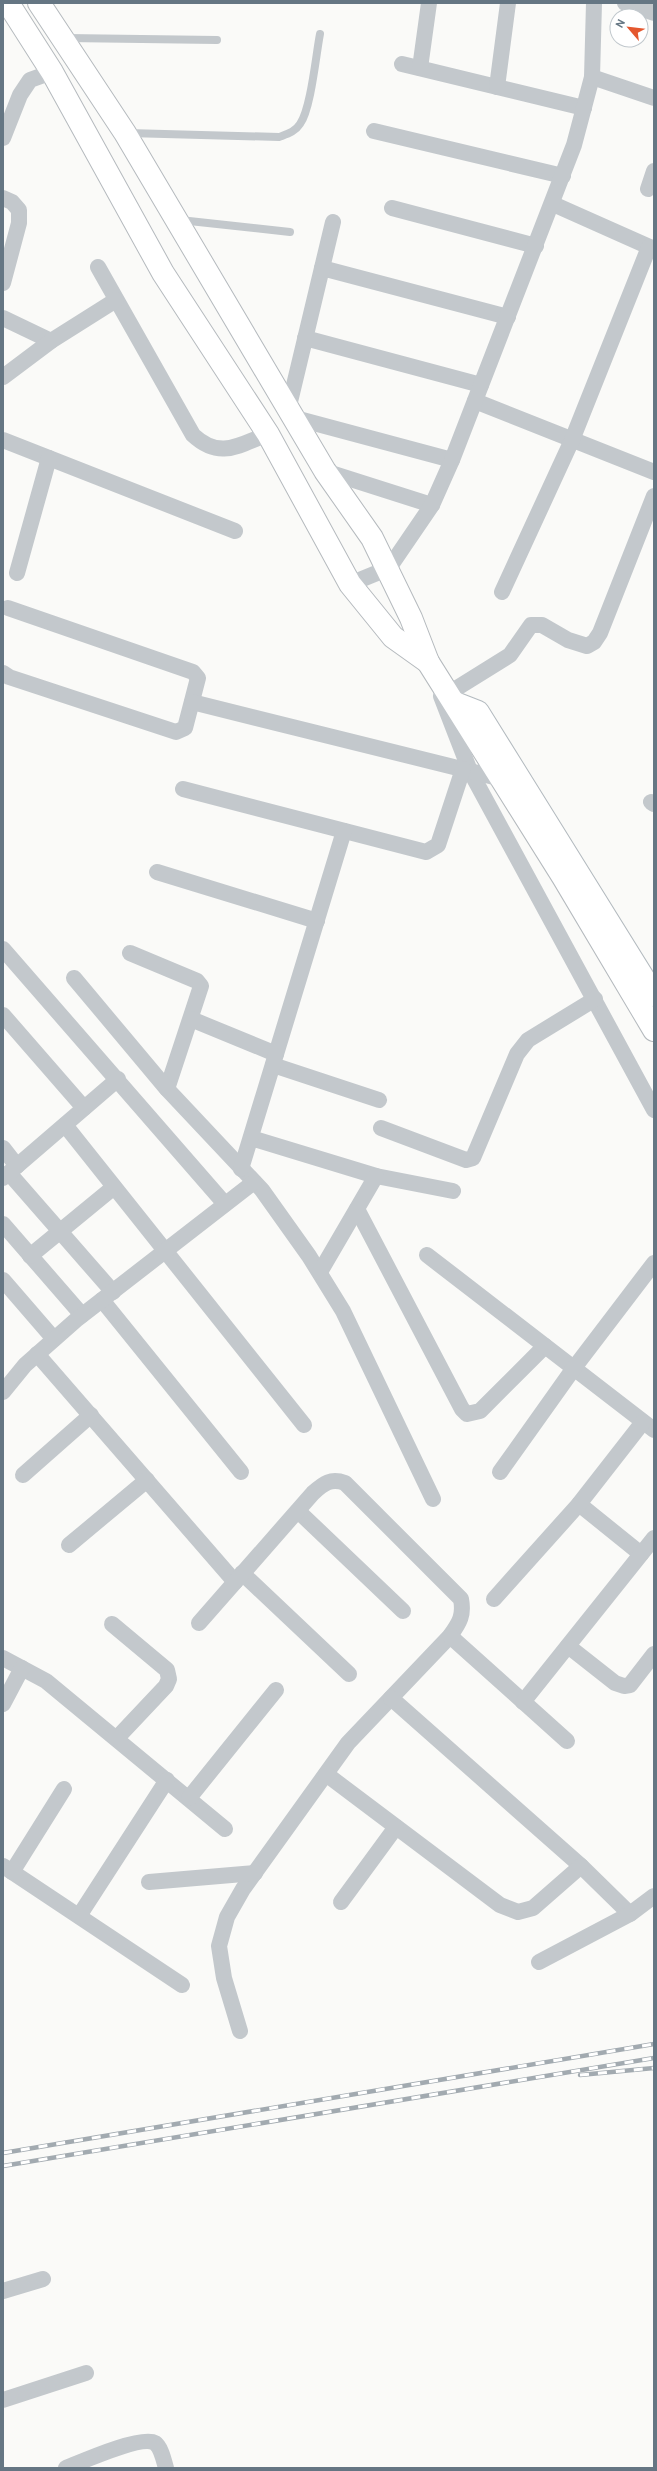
<svg xmlns="http://www.w3.org/2000/svg" width="657" height="2471" font-family="Overpass,sans-serif">
  <style>
    .lines { fill: none; stroke-linecap: round; stroke-linejoin: round }
    .secondary-casing { stroke: #b3babf; stroke-width: 24 }
    .primary-casing { stroke: #b5babe; stroke-width: 24 }
    .lane { stroke: #c3c8cc; stroke-width: 8 }
    .street { stroke: #c3c8cc; stroke-width: 16 }
    .secondary { stroke: #fff; stroke-width: 22 }
    .primary { stroke: #fff; stroke-width: 22 }
    .rail-casing { stroke: #a2aab0; stroke-width: 4.5 }
    .rail { stroke: #fff; stroke-width: 3; stroke-dasharray: 9; stroke-linecap: butt }
  </style>
  <rect width="100%" height="100%" fill="#fafaf8"/>
  <g class="lines">
    <defs>
      <path id="secondary" d="M 455,703 L 478,712 L 654,995"/>
      <g id="primary">
        <path d="M 8,3 L 52,72 L 163,273 L 268,434 L 350,584 L 393,637 L 428,662"/>
        <path d="M 39,3 L 125,133 L 325,471 L 372,538 L 411,618 L 428,662 L 563,877 L 654,1030"/>
      </g>
    </defs>
    <!-- secondary casing -->
    <use href="#secondary" class="secondary-casing"/>
    <!-- primary casing -->
    <use href="#primary" class="primary-casing"/>
    <!-- lane -->
    <g class="lane">
      <path d="M 66,38 L 217,40"/>
      <path d="M 128,133 L 279,137 C 287,134 295,132 300,124 C 311,109 316,54 320,34"/>
      <path d="M 180,220 L 290,232"/>
    </g>
    <!-- street -->
    <g class="street">
      <path d="M 625,3 L 654,13"/>
      <path d="M 402,64 L 584,108"/>
      <path d="M 420,68 L 429,3"/>
      <path d="M 592,77 L 654,98"/>
      <path d="M 497,87 L 508,3"/>
      <path d="M 374,131 L 563,176"/>
      <path d="M 3,138 L 20,95 L 30,80 L 52,72"/>
      <path d="M 648,189 L 654,171"/>
      <path d="M 3,198 L 12,202 L 19,210 L 19,223 L 3,283"/>
      <path d="M 553,204 L 654,249"/>
      <path d="M 392,208 L 536,246"/>
      <path d="M 98,267 L 193,435 C 220,460 239,445 268,434"/>
      <path d="M 322,268 L 508,317"/>
      <path d="M 3,318 L 51,341"/>
      <path d="M 305,338 L 481,385"/>
      <path d="M 3,377 L 51,341 L 116,300"/>
      <path d="M 475,401 L 654,472"/>
      <path d="M 289,406 L 333,222"/>
      <path d="M 295,418 L 452,460"/>
      <path d="M 3,440 L 235,531"/>
      <path d="M 325,471 L 432,505"/>
      <path d="M 17,573 L 49,458"/>
      <path d="M 350,584 L 389,568 L 432,505 L 452,460 L 574,145 L 592,77 L 594,3"/>
      <path d="M 502,592 L 572,440 L 649,247"/>
      <path d="M 3,673 L 9,677 L 176,732 L 185,728 L 198,678 L 193,672 L 8,608"/>
      <path d="M 449,693 L 510,655 L 531,625 L 542,625 L 568,640 L 587,646 L 594,642 L 600,633 L 654,496"/>
      <path d="M 441,696 L 470,771 L 654,1110"/>
      <path d="M 192,702 L 502,779"/>
      <path d="M 183,789 L 426,852 L 438,845 L 463,769"/>
      <path d="M 651,802 L 654,804"/>
      <path d="M 157,872 L 317,921"/>
      <path d="M 3,949 L 225,1204"/>
      <path d="M 130,953 L 197,981 L 201,986 L 167,1089"/>
      <path d="M 74,978 L 167,1089 L 262,1190 L 309,1256 L 343,1311 L 433,1499"/>
      <path d="M 3,1015 L 84,1108"/>
      <path d="M 191,1019 L 276,1054"/>
      <path d="M 273,1065 L 379,1100"/>
      <path d="M 65,1125 L 304,1425"/>
      <path d="M 381,1128 L 466,1160 L 473,1158 L 517,1054 L 528,1040 L 595,999"/>
      <path d="M 251,1138 L 376,1176 L 453,1191"/>
      <path d="M 3,1148 L 17,1166"/>
      <path d="M 241,1169 L 344,831"/>
      <path d="M 9,1173 L 113,1292"/>
      <path d="M 3,1178 L 118,1079"/>
      <path d="M 357,1209 L 462,1409 L 467,1414 L 480,1411 L 545,1346"/>
      <path d="M 3,1224 L 82,1315"/>
      <path d="M 427,1255 L 654,1430"/>
      <path d="M 30,1256 L 114,1187"/>
      <path d="M 320,1272 L 376,1176"/>
      <path d="M 3,1280 L 54,1339"/>
      <path d="M 102,1300 L 241,1472"/>
      <path d="M 37,1354 L 235,1582"/>
      <path d="M 3,1392 L 25,1365 L 76,1320 L 254,1182"/>
      <path d="M 500,1472 L 574,1368 L 654,1263"/>
      <path d="M 23,1475 L 91,1415"/>
      <path d="M 579,1504 L 641,1554"/>
      <path d="M 298,1511 L 403,1611"/>
      <path d="M 69,1545 L 147,1480"/>
      <path d="M 242,1573 L 349,1674"/>
      <path d="M 494,1599 L 579,1504 L 643,1422"/>
      <path d="M 199,1623 L 313,1493 C 324,1483 331,1478 345,1483 L 461,1599 C 464,1615 460,1622 450,1636 L 348,1743 L 243,1889 L 227,1917 L 219,1946 L 224,1978 L 240,2031"/>
      <path d="M 112,1624 L 167,1670 L 169,1679 L 166,1686 L 117,1738"/>
      <path d="M 450,1636 L 567,1741"/>
      <path d="M 568,1646 L 615,1683 L 624,1686 L 630,1685 L 654,1654"/>
      <path d="M 3,1658 L 46,1681 L 225,1829"/>
      <path d="M 391,1698 L 581,1866 L 630,1914"/>
      <path d="M 523,1702 L 654,1538"/>
      <path d="M 3,1704 L 22,1668"/>
      <path d="M 326,1774 L 500,1905 L 518,1912 L 533,1908 L 581,1866"/>
      <path d="M 189,1798 L 276,1690"/>
      <path d="M 3,1866 L 182,1985"/>
      <path d="M 12,1872 L 64,1789"/>
      <path d="M 149,1882 L 255,1873"/>
      <path d="M 341,1902 L 396,1827"/>
      <path d="M 79,1916 L 167,1780"/>
      <path d="M 539,1962 L 630,1914 L 654,1896"/>
      <path d="M 3,2291 L 43,2279"/>
      <path d="M 3,2400 L 86,2373"/>
      <path d="M 66,2468 C 81,2462 142,2435 155,2443 C 161,2447 164,2461 166,2468"/>
    </g>
    <!-- secondary -->
    <use href="#secondary" class="secondary"/>
    <!-- primary -->
    <use href="#primary" class="primary"/>
    <defs>
      <g id="rail">
        <path d="M 580,2075 L 654,2068"/>
        <path d="M 3,2153 L 654,2044"/>
        <path d="M 3,2166 L 654,2058"/>
      </g>
    </defs>
    <!-- rail casing -->
    <use href="#rail" class="rail-casing"/>
    <!-- rail -->
    <use href="#rail" class="rail"/>
  </g>
  <!-- border -->
  <rect width="657" height="2471" fill="none" stroke="#657683" stroke-width="8"/>
  <!-- north arrow -->
  <g transform="translate(629 28) rotate(298)"><circle r="19" fill="#ffffff" stroke="#c1c8cd"/>
  <path d="M0-3L7 15L0 10L-7 15Z" fill="#e4572e"/>
  <text y="-6" font-size="11" font-weight="bold" text-anchor="middle" fill="#657683">N</text>
  </g>
</svg>
